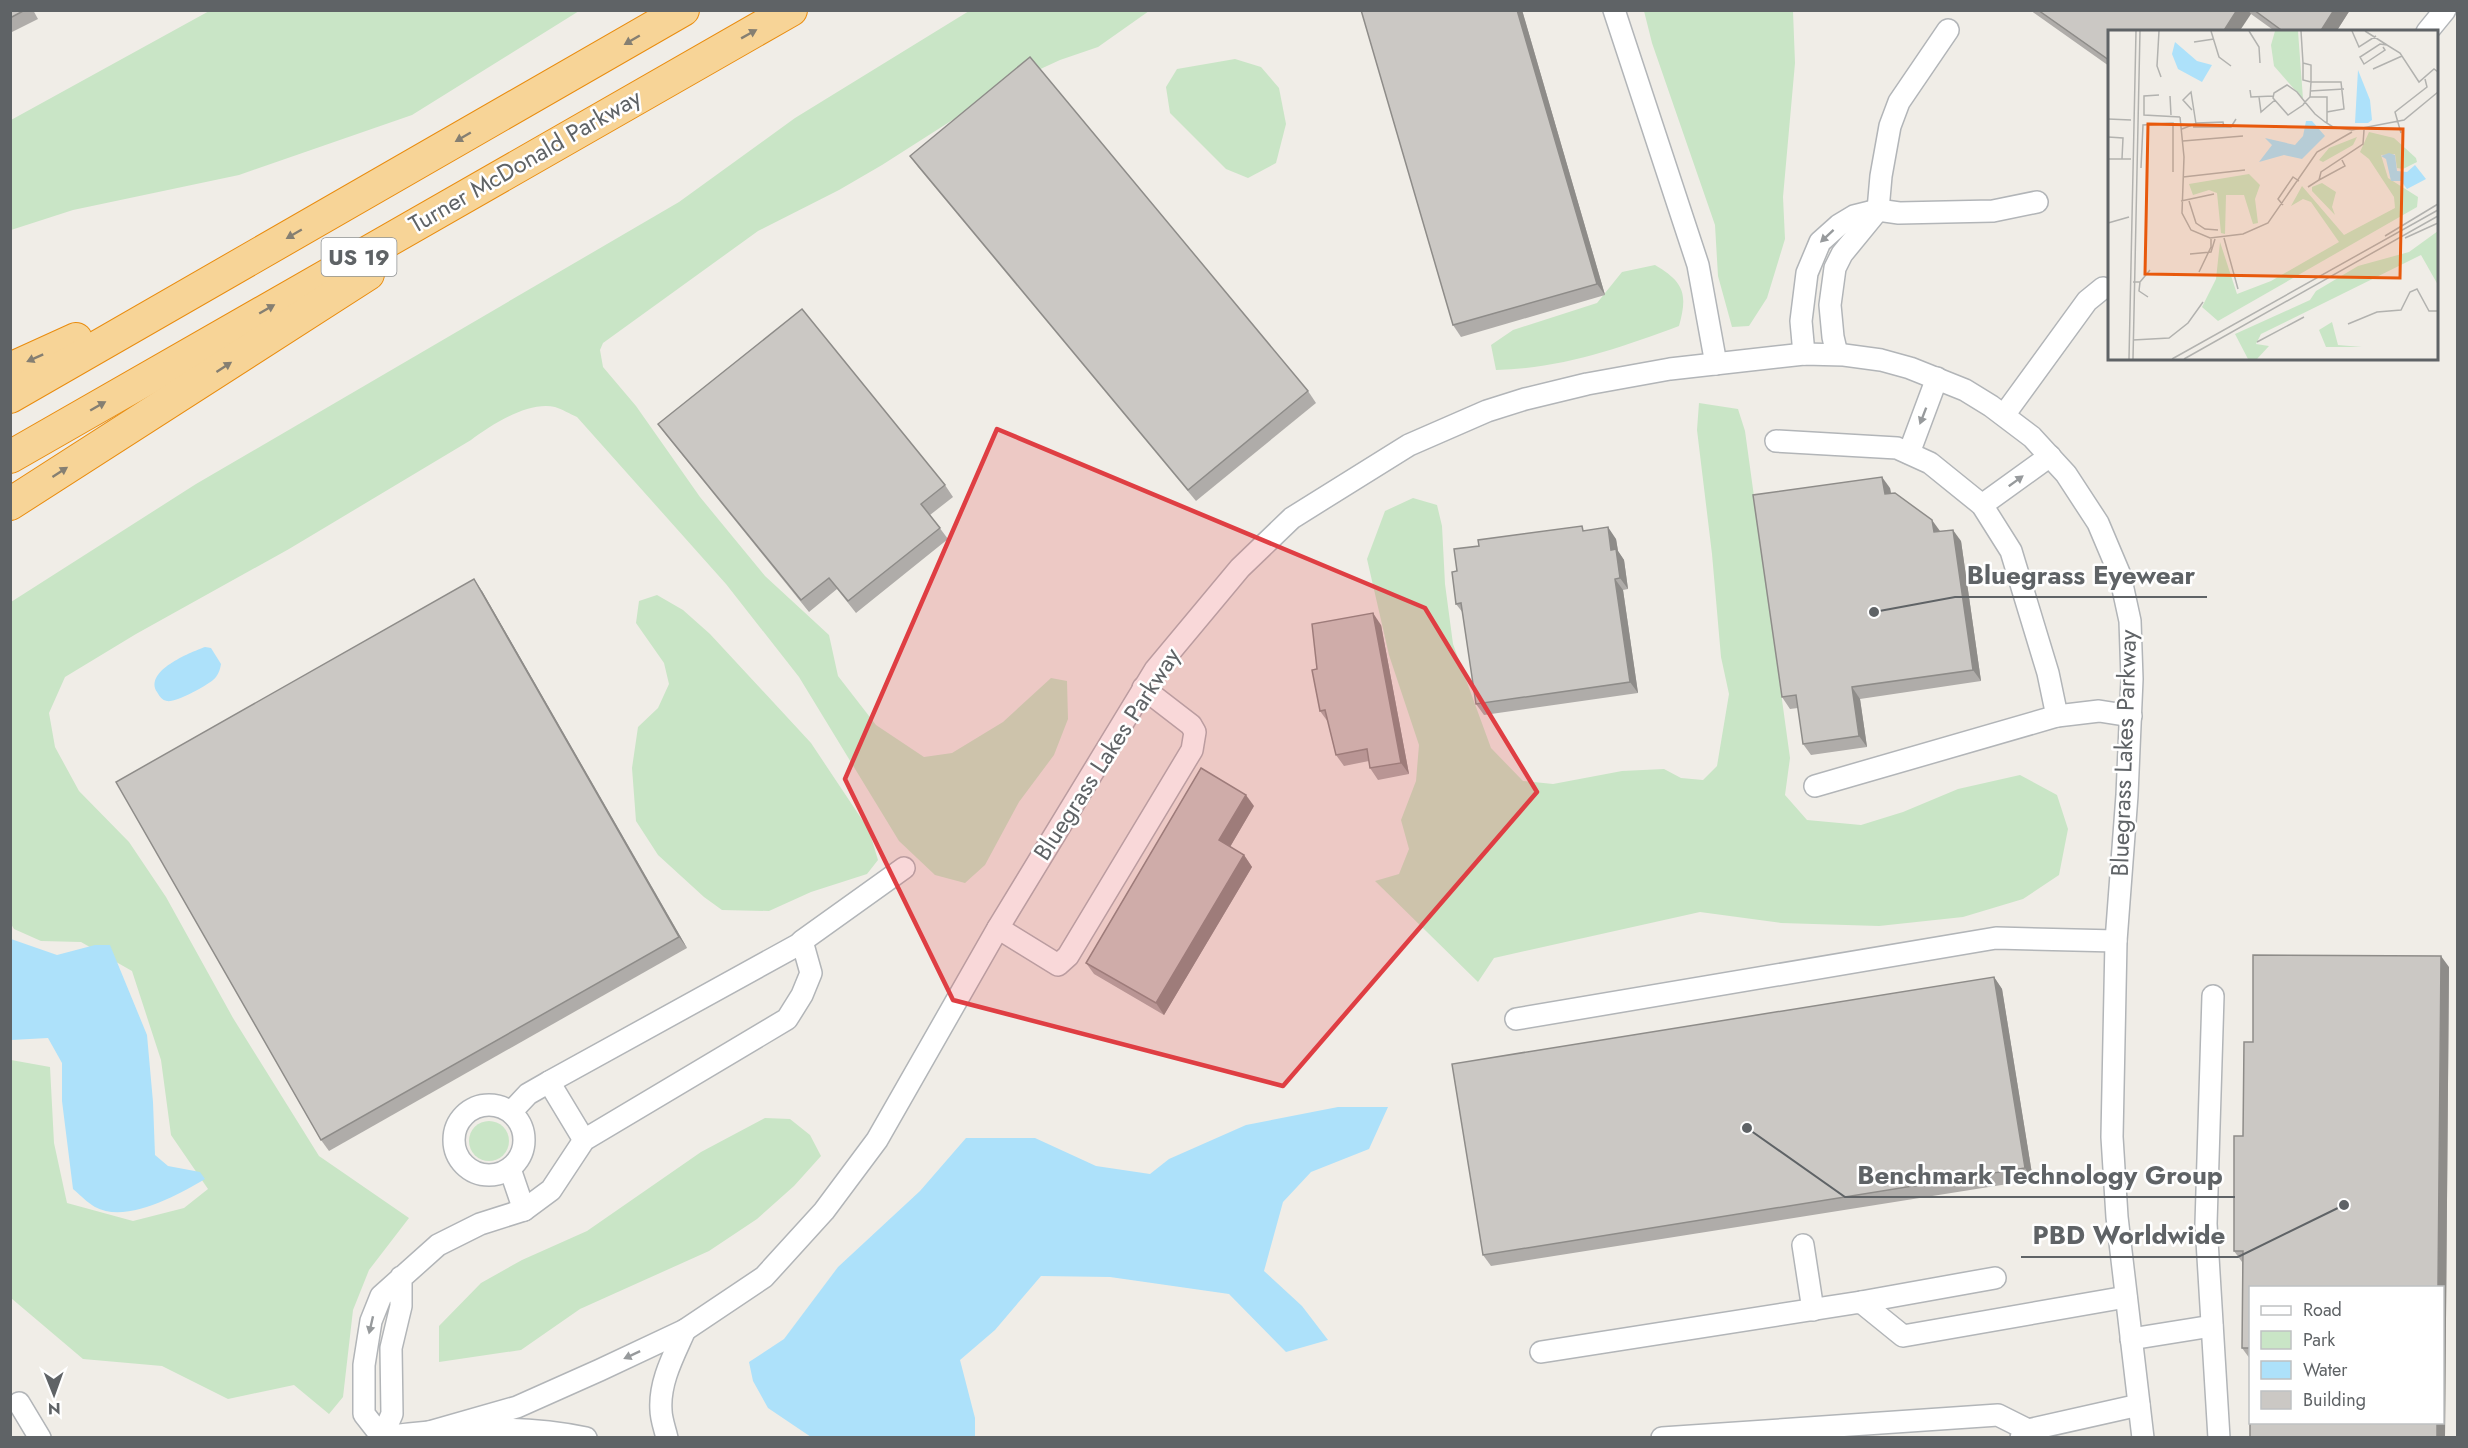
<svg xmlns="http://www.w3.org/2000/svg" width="2468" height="1448" font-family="Jost,sans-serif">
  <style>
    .green { fill: #c9e5c6 }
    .water { fill: #ade1fa }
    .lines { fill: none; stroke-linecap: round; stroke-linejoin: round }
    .minor-casing { stroke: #b2b5b8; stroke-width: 24 }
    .highway-casing { stroke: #e98c0e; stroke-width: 34 }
    .minor { stroke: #fff; stroke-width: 21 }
    .highway { stroke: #f7d497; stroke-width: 32 }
    .wall { fill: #afaca9 }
    .shaded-wall { fill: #8e8c89 }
    .building { fill: #cbc8c4; stroke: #8e8c89; stroke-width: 1.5 }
    .oneway { fill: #857f72 }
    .oneway2 { fill: #979a9c }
    .marked { fill: #df3e43; fill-opacity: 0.2; stroke: #df3e43; stroke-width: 4.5; stroke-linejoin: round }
    .labels { text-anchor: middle; stroke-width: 5; stroke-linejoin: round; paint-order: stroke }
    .shield { fill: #fff; stroke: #8f9294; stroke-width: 1.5 }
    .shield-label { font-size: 22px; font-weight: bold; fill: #5f6366 }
    .street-label { font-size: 24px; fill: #5f6366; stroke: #fff }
    .inset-road { fill: none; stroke: #b2b2af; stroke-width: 1.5 }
    .view { fill: #e8590c; fill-opacity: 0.15; stroke: #e8590c; stroke-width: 3 }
    .inset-edge { fill: none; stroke: #5f6366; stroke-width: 3 }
    .leader { fill: none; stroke: #5f6366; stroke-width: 2 }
    .callout-dot { fill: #5f6366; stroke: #fff; stroke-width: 2 }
    .callout-label { font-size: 26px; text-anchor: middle; font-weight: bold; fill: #5f6366; stroke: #fff; stroke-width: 5; stroke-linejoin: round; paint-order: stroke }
  </style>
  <rect width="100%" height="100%" fill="#f0ede7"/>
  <!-- green -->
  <g class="green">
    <path d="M 211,10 L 579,10 L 579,11 L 412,115 L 239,175 L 73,210 L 11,230 L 11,120 Z"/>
    <path d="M 969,11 L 1149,11 L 1098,47 L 1060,60 L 1012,82 L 882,165 L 839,190 L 758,231 L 603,343 L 600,350 L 603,367 L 636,406 L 700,497 L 765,576 L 829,635 L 838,676 L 876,725 L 924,757 L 952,753 L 1003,722 L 1051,678 L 1067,681 L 1068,719 L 1054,755 L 1019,802 L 985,865 L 965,883 L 935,875 L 899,841 L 799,677 L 726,584 L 577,417 C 570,414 562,409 555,407 C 528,401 491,425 471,440 L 289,549 L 136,634 L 65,677 L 49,713 L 55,747 L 79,791 L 129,842 L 166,897 L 233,1018 L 319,1156 L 409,1218 L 369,1270 L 353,1310 L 343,1397 L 329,1414 L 294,1385 L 228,1399 L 162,1366 L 83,1359 L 11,1298 L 11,1060 L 50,1067 L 54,1143 L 67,1203 L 133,1221 L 184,1208 L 208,1189 L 171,1135 L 161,1060 L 132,971 L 81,942 L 41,941 L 14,929 L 11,924 L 11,602 L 196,484 L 679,202 L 795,118 Z"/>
    <path d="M 1644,11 L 1793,11 L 1795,63 L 1783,197 L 1785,239 L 1767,298 L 1749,326 L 1732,327 L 1718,276 L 1715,225 L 1652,43 Z"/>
    <path d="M 1235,59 L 1261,67 L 1279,88 L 1286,124 L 1276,163 L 1248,178 L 1226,169 L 1170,113 L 1166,87 L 1177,69 Z"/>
    <path d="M 1655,265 C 1684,282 1688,294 1679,326 C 1617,349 1563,368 1496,370 L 1491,345 L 1513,330 L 1597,303 L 1622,272 Z"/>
    <path d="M 1699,403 L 1738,409 L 1745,431 L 1790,758 L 1785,795 L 1807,820 L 1861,825 L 1903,812 L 1958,789 L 2020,775 L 2057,795 L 2068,829 L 2059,875 L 2023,899 L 1963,917 L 1879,926 L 1781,923 L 1700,912 L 1494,958 L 1478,982 L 1375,881 L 1399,874 L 1409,849 L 1401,820 L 1416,781 L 1419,745 L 1389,655 L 1367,559 L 1385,511 L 1413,498 L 1437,505 L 1442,526 L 1445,584 L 1453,644 L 1491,748 L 1523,781 L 1553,784 L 1622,771 L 1664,769 L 1681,778 L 1703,780 L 1717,766 L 1729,694 L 1721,657 L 1712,554 L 1697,430 Z"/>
    <path d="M 657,595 L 683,610 L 710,634 L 811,743 L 869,830 L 878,860 L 867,874 L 811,892 L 769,911 L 722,910 L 704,897 L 658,855 L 636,821 L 632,768 L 638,727 L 658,708 L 669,684 L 664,663 L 636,623 L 639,601 Z"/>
    <path d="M 765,1118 L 790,1119 L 810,1135 L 821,1156 L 794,1186 L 757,1219 L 709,1251 L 580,1309 L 521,1350 L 439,1362 L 439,1326 L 481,1283 L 522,1260 L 587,1231 L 701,1152 Z"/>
    <circle cx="489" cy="1141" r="20"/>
  </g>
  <!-- water -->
  <g class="water">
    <path d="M 205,647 L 211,648 L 221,664 C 220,670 218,676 213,680 C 206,686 175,703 167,701 C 162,700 160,697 157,692 C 144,671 189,653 205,647 Z"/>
    <path d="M 11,939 L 57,955 L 95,945 L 110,945 L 147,1035 L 153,1102 L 155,1155 L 168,1166 L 200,1172 L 205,1179 C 178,1195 126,1224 95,1207 C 88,1203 80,1195 73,1189 L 62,1101 L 62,1063 L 48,1038 L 11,1040 Z"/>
    <path d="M 1338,1107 L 1388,1107 L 1369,1149 L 1311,1172 L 1283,1202 L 1264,1271 L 1302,1306 L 1328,1340 L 1286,1352 L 1229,1294 L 1110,1277 L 1041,1276 L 995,1330 L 960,1360 L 975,1418 L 975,1437 L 811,1437 L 768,1408 L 753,1381 L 749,1362 L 784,1339 L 838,1267 L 920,1191 L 966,1138 L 1035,1138 L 1096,1166 L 1150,1174 L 1169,1159 L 1246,1125 Z"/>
  </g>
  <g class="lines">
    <defs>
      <g id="minor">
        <path d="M 1614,10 L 1698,265 L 1716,364"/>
        <path d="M 2427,32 L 2445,10"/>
        <path d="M 1804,354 L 1801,321 L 1807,273 L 1820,242 L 1839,225 L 1854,216 L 1878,210 L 1899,213 L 1993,211 L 2037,202"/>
        <path d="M 1837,354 L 1833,337 L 1830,305 L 1835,268 L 1842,254 L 1878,210 L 1881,176 L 1890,126 L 1899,102 L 1948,30"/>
        <path d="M 2004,415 L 2087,301 L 2103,288"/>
        <path d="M 1776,441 L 1897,448 L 1930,463 L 1982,505 L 2011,551 L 2048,673 L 2057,716"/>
        <path d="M 1909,453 L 1937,378"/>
        <path d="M 1982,505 L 2050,456"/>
        <path d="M 1815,786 L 2057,716 L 2099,711 L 2131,716"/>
        <path d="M 998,928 L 1058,965 L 1068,956 L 1192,750 L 1195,732 L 1191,725 L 1143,688"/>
        <path d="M 2213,996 L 2206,1224 L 2219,1438"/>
        <path d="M 1516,1019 L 1996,938 L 2116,941"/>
        <circle cx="489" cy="1140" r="35"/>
        <path d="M 511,1112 L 528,1094 L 549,1082"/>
        <path d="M 584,1140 L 549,1082 L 803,942"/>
        <path d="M 510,1169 L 524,1210"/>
        <path d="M 1803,1245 L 1813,1310"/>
        <path d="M 401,1277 L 401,1306 L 391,1348 L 392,1414 L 382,1437 L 364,1414 L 364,1365 L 371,1321 L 381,1296 L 438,1245 L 480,1224 L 524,1210 L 551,1190 L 584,1140 L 787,1019 L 802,995 L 811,973 L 802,941 L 904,868"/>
        <path d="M 1861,1302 L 1995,1278"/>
        <path d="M 2131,1339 L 2212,1326"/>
        <path d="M 1541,1352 L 1861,1302 L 1903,1336 L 2126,1297"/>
        <path d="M 19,1403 L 40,1438"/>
        <path d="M 429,1432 L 517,1407 L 600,1370 L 685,1330 L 764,1277 L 824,1211 L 877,1140 L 998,928 L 1155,670 L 1240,568 L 1292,518 L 1409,445 L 1487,411 L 1525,399 L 1587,384 L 1670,369 L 1804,354 L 1844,355 L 1881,360 L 1910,368 L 1965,390 L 1991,406 L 2032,437 L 2066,474 L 2098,523 L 2120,575 L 2130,621 L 2132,679 L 2127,795 L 2116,941 L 2112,1137 L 2117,1217 L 2143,1438"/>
        <path d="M 379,1438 C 447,1428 518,1424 586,1438"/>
        <path d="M 667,1438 C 665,1429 661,1419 661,1410 C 659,1382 674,1355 685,1330"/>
        <path d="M 1662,1438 L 1998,1415 L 2028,1430"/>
        <path d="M 2021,1438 L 2028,1430 L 2139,1405"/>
      </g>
      <g id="highway">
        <path d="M 10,369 L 76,339"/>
        <path d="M 10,397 L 683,10"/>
        <path d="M 10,457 L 791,10"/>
        <path d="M 10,504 L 368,274"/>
      </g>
    </defs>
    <!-- minor casing -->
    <use href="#minor" class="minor-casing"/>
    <!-- highway casing -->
    <use href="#highway" class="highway-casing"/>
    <!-- minor -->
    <use href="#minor" class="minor"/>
    <!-- highway -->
    <use href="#highway" class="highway"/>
  </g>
  <!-- wall -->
  <g class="wall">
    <path d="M 10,10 L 33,10 L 38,19 L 10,33 Z"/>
    <path d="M 1522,10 L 1605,295 L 1461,337 L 1453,325 Z"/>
    <path d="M 2030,10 L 2350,10 L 2336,32 L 2276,32 L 2251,14 L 2109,32 L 2109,66 Z"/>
    <path d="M 910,156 L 1308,391 L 1316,403 L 1196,501 L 918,167 Z"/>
    <path d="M 658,424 L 945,485 L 953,497 L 930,515 L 948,539 L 856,613 L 837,589 L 809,612 L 666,435 Z"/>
    <path d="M 1890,488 L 1891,493 L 1940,532 L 1961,541 L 1981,681 L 1860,699 L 1867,747 L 1811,755 L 1803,744 L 1798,708 L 1790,709 L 1782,697 Z"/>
    <path d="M 1586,530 L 1616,539 L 1618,551 L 1624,560 L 1628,589 L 1623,590 L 1638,693 L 1484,715 L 1476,704 L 1463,613 L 1456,604 L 1457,571 Z"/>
    <path d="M 482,591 L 687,948 L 329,1151 L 321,1140 Z"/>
    <path d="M 1381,625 L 1409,774 L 1378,780 L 1370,768 L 1369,761 L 1344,766 L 1336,755 L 1328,722 L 1320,711 L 1317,669 Z"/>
    <path d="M 1254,806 L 1230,847 L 1244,855 L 1252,867 L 1164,1015 L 1094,974 L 1086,963 Z"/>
    <path d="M 2449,967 L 2445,1437 L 2250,1437 L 2250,1359 L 2242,1348 L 2242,1262 L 2234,1251 L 2243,1136 L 2253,1042 Z"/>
    <path d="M 1994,977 L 2002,989 L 2033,1180 L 1491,1266 L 1483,1255 Z"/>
  </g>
  <!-- shaded-wall -->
  <g class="shaded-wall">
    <path d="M 1517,10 L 1522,10 L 1605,295 L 1597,284 Z"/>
    <path d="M 2237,10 L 2248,10 L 2251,14 L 2239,32 L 2223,32 Z"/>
    <path d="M 2334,10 L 2350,10 L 2336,32 L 2320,32 Z"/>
    <path d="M 1882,477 L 1890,488 L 1893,506 L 1885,494 Z"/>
    <path d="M 1932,520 L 1940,531 L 1934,532 Z"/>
    <path d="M 1608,527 L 1616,539 L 1618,551 L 1624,560 L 1628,589 L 1620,578 L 1611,550 Z"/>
    <path d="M 1953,530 L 1961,541 L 1981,681 L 1973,670 Z"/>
    <path d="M 474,579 L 482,591 L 687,948 L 679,937 Z"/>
    <path d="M 1615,579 L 1623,590 L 1638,693 L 1630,682 Z"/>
    <path d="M 1373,613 L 1381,625 L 1409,774 L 1401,763 Z"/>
    <path d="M 1852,687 L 1860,699 L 1867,747 L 1859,736 Z"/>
    <path d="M 1246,795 L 1254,806 L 1227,852 L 1219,840 Z"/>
    <path d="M 1244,855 L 1252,867 L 1164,1015 L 1156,1003 Z"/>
    <path d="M 2441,956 L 2449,967 L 2445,1437 L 2437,1437 L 2437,1422 L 2442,1422 L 2442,1287 L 2438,1287 Z"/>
    <path d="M 1994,977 L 2002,989 L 2033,1180 L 2025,1168 Z"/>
  </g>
  <!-- building -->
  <g class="building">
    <path d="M 10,10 L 25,10 L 10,18 Z"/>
    <path d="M 1361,10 L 1517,10 L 1597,284 L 1453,325 Z"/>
    <path d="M 2038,10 L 2237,10 L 2223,32 L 2109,32 L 2109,60 Z"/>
    <path d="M 2254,10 L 2334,10 L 2320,32 L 2284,32 Z"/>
    <path d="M 1030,57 L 1308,391 L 1188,490 L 910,156 Z"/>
    <path d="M 802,309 L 945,485 L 921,504 L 940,528 L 848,601 L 829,578 L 801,600 L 658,424 Z"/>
    <path d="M 1882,477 L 1885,494 L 1895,493 L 1932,520 L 1934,532 L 1953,530 L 1973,670 L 1852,687 L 1859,736 L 1803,744 L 1796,695 L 1782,697 L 1753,495 Z"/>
    <path d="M 1582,526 L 1583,531 L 1608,527 L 1611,550 L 1616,549 L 1620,578 L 1615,579 L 1630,682 L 1476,704 L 1461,603 L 1456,604 L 1452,572 L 1457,571 L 1454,549 L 1479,546 L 1478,540 Z"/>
    <path d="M 474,579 L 679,937 L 321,1140 L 116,782 Z"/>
    <path d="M 1373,613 L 1401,763 L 1370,768 L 1367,749 L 1336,755 L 1325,710 L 1320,711 L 1312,670 L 1317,669 L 1312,624 Z"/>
    <path d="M 1201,768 L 1246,795 L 1219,840 L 1244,855 L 1156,1003 L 1086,963 Z"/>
    <path d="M 2253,955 L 2441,956 L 2438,1287 L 2250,1287 L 2250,1422 L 2437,1422 L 2437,1437 L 2250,1437 L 2250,1348 L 2242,1348 L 2243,1251 L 2234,1251 L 2234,1136 L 2243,1136 L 2244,1042 L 2253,1042 Z"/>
    <path d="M 1994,977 L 2025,1168 L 1483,1255 L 1452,1064 Z"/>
  </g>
  <!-- one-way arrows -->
  <defs><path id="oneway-solid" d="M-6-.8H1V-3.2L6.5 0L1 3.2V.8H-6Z" transform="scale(1.5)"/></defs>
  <g class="oneway">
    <use href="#oneway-solid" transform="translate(749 34) rotate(-29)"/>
    <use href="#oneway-solid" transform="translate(632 40) rotate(150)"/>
    <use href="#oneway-solid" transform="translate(463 137) rotate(150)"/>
    <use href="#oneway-solid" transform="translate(294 234) rotate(150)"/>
    <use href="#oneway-solid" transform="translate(267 309) rotate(-30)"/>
    <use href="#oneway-solid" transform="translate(35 358) rotate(156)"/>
    <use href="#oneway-solid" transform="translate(224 367) rotate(-33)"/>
    <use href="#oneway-solid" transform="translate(98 406) rotate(-30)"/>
    <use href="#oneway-solid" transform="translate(60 472) rotate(-33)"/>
  </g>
  <g class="oneway2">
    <use href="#oneway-solid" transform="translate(1827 236) rotate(137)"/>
    <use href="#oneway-solid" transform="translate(1923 416) rotate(111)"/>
    <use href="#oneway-solid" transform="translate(2016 481) rotate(-36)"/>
    <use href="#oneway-solid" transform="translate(371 1325) rotate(103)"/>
    <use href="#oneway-solid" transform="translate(632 1355) rotate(155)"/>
  </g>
  <!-- marked area -->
  <path class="marked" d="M 997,429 L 1425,608 L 1537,792 L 1283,1086 L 953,1000 L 845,779 Z"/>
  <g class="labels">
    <!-- shield labels -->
    <rect class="shield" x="321.5" y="238" width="75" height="38" rx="4.5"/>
    <g class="shield-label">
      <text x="359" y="265">US 19</text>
    </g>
    <!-- street labels -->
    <g class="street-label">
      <text transform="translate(525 161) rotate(-30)" y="8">Turner McDonald Parkway</text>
      <text transform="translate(2124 753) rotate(-88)" y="8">Bluegrass Lakes Parkway</text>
      <text transform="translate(1107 754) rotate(-57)" y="8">Bluegrass Lakes Parkway</text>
    </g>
  </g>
  <!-- overview -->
  <g transform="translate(2108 30)">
    <rect width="330" height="330" fill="#f0ede7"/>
    <path d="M 167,1 L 190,1 L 195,69 L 166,36 L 163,15 ZM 261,102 L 286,108 L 308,128 L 309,132 L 295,139 L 289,138 L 287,124 L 273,125 L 280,148 L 310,167 L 309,177 L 110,291 L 94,277 L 108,249 L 112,212 L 129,264 L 163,251 L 231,212 L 203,172 L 195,169 L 183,176 L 194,156 L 236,205 L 287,178 L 286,167 L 261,129 L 252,122 ZM 249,107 L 245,115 L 215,132 L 211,130 L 221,118 ZM 141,144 L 152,155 L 147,169 L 150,193 L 145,194 L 136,165 L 118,165 L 117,204 L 113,203 L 109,163 L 101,160 L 85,165 L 81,154 ZM 214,153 L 228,162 L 224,177 L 227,185 L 204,161 L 204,157 ZM 330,201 L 330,255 L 313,225 L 153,304 L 148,314 L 161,316 L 149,329 L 140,329 L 127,304 L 202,270 L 208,261 L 250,236 L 301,222 ZM 224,292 L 230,315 L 254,317 L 218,317 L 211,300 Z" fill="#c9e5c6"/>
    <path d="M 67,12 L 89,31 L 104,35 L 94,52 L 70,39 L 64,24 ZM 250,40 L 262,70 L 264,90 L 260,93 L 247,93 ZM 198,91 L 204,91 L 217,106 L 194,129 L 176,125 L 151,132 L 164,115 L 157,108 L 187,115 L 195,106 ZM 281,123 L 287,125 L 289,141 L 299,142 L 307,135 L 318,149 L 299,159 L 293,151 L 283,151 L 278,129 L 273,126 Z" fill="#ade1fa"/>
    <path class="inset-road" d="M 51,1 L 49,36 L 53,47M 103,1 L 111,27 L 123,36M 141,1 L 151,17 L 152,33M 193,1 L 195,33M 244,1 L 251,17 L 268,6M 257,1 L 279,15M 86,12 L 106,9M 275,17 L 277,20 L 256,34 L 252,27 L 272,14 L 279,15 L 292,23 L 311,52 L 326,39 L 330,42M 195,33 L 203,35 L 203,52 L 195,50 ZM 265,39 L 294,26M 142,60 L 143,67 L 165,66M 202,61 L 236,59M 51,65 L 36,66 L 36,85 L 72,87M 62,66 L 63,85M 151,67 L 153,82 L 167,70M 202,67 L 219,67 L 219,82M 84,80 L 75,70 L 83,62 L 88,94M 72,87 L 76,127 L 74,183 L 83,200 L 102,208 L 135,204 L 160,193 L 209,122 L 244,102M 0,89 L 23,90M 219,93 L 219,82 L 236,79 L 233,52 L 203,52 L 202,67 L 197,72 L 195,75 L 180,85 L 165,68 L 166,63 L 179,55 L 189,62 L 197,72 L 207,84 L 217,92 L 225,97 L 231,98 L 244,100 L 296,90 L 330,62M 85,97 L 123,97 L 128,89M 74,99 L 89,93 L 115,92 L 116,97M 293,103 L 287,82 L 319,57 L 317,49M 0,107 L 15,108 L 14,129M 75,111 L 135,106M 0,129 L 23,129M 33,138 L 35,95 L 65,93 L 65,142M 75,147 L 137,140M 211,150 L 237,136 L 234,130M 200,157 L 211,150 L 213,142 L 255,114 L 256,100M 73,171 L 106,164M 81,171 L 88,193 L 97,199 L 110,200M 175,175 L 170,169 L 185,147 L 191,151M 0,193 L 21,187M 277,206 L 330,174M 116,208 L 130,259M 297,208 L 330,193M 82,224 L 103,222 L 107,209M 91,242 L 103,217 L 103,209M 25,252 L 32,252 L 42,240M 32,252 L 31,261 L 40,267M 330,285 L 330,310M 240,294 L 269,282 L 293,280 L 302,262 L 309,259 L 321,281 L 330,281M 25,310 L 61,308 L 80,293 L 95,272M 149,312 L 196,287M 21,329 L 28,1M 25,329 L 32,1M 64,329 L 330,180M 76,329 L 330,186"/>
    <path class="view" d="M 40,94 L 295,99 L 292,248 L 37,244 Z"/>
    <rect width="330" height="330" class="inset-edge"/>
  </g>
  <!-- callouts -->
  <path class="leader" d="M1874 612L1955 597H2207M1747 1128L1845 1197H2235M2344 1205L2238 1257H2021"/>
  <g class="callout-dot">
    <circle cx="1874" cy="612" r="6"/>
    <circle cx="1747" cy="1128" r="6"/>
    <circle cx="2344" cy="1205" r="6"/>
  </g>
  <g class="callout-label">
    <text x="2081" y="584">Bluegrass Eyewear</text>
    <text x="2040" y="1184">Benchmark Technology Group</text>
    <text x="2129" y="1244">PBD Worldwide</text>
  </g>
  <!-- border -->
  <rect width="2468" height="1448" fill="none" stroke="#5f6366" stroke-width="24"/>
  <!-- legend -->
  <rect x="2249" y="1286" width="195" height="138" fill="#ffffff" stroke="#bfc1c2" stroke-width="1.5"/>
  <rect x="2261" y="1306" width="30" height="9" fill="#ffffff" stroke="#bfc1c2" stroke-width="1.5"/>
  <text x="2303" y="1316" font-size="18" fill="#5f6366">Road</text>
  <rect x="2261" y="1331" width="30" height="18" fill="#c9e5c6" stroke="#bfc1c2" stroke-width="1.5"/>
  <text x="2303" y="1346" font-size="18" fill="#5f6366">Park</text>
  <rect x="2261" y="1361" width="30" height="18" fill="#ade1fa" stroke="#bfc1c2" stroke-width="1.5"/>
  <text x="2303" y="1376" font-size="18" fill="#5f6366">Water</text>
  <rect x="2261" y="1391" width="30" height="18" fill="#cbc8c4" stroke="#bfc1c2" stroke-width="1.5"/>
  <text x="2303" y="1406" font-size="18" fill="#5f6366">Building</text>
  <!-- north arrow -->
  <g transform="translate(54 1394) rotate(179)" stroke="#ffffff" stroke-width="4.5" paint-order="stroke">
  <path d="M0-4.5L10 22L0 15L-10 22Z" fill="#5f6366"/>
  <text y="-9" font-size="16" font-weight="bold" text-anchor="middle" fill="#5f6366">N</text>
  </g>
</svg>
